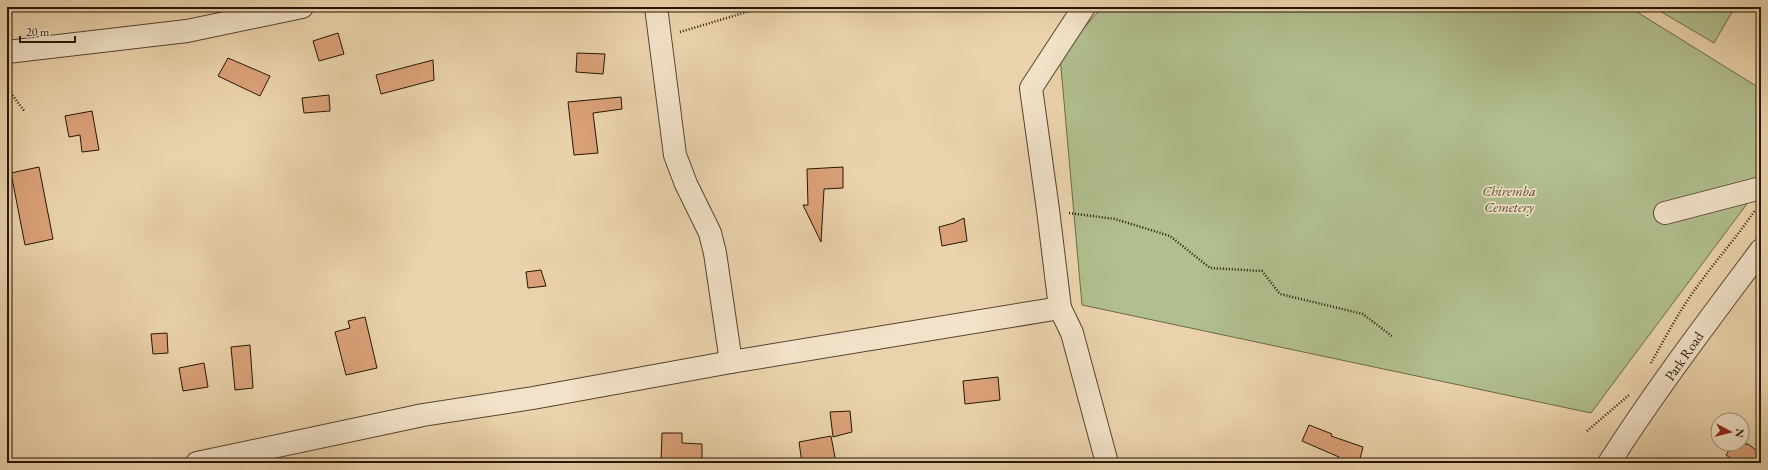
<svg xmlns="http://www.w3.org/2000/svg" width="1768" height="470" font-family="'EB Garamond',serif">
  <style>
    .green { fill: #b1be8e; stroke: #6c6a49 }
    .building { fill: #daa179; stroke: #261504 }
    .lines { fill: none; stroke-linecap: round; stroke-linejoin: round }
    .minor-casing { stroke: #57442e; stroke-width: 24 }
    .path { stroke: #261504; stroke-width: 2.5; stroke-dasharray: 1 2; stroke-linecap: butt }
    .minor { stroke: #f1e2c9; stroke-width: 22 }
    .labels { text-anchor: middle; stroke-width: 3.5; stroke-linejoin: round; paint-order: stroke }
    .park-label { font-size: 14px; font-style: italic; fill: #50482d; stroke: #f1e2c9 }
    .street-label { font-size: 14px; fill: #261504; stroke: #f1e2c9 }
  </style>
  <rect width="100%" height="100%" fill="#ead3ac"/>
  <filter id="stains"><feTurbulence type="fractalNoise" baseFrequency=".005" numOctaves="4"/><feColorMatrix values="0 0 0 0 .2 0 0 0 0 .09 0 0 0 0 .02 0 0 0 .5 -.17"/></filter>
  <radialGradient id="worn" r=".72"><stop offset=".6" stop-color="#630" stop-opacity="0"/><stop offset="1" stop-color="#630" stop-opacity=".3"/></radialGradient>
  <!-- green -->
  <g class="green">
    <path d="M 1102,7 L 1629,7 L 1761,89 L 1761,185 L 1591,413 L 1082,305 L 1060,56 Z"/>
    <path d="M 1653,7 L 1735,7 L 1714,43 Z"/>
  </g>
  <!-- building -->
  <g class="building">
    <path d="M 338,33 L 344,54 L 319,61 L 313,41 Z"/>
    <path d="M 577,53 L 605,54 L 603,74 L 576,72 Z"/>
    <path d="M 228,58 L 270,76 L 260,96 L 218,76 Z"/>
    <path d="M 433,60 L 434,80 L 381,94 L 376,75 Z"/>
    <path d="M 329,95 L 330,111 L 304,113 L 302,98 Z"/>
    <path d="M 621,97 L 622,109 L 593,113 L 598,153 L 574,155 L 568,102 Z"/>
    <path d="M 92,111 L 99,150 L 82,152 L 80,135 L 69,137 L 65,116 Z"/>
    <path d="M 39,167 L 53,239 L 25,245 L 11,173 Z"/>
    <path d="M 843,167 L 843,188 L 824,189 L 821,242 L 803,205 L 808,205 L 807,169 Z"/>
    <path d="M 964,218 L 967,241 L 942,246 L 939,227 L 954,223 Z"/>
    <path d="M 541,270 L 546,286 L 528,288 L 526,272 Z"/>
    <path d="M 365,317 L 377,368 L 346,375 L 335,332 L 350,328 L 348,321 Z"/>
    <path d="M 167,333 L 168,353 L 153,354 L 151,334 Z"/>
    <path d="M 250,345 L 253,388 L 235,390 L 231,347 Z"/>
    <path d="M 204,363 L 208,387 L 183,391 L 179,368 Z"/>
    <path d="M 998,377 L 1000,400 L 965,404 L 963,381 Z"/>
    <path d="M 850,411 L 852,432 L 833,437 L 830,412 Z"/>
    <path d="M 1309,425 L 1332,434 L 1331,436 L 1363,447 L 1359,463 L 1338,463 L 1339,457 L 1302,441 Z"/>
    <path d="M 662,433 L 682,433 L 682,443 L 702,444 L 702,463 L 661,463 Z"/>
    <path d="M 831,436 L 836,463 L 802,463 L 799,442 Z"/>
    <path d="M 1733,444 L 1748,444 L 1760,453 L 1753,463 L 1737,463 L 1726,455 Z"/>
  </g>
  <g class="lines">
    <defs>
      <g id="minor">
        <path d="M 656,7 L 675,155 L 686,184 L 710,233 L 715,253 L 731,362"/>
        <path d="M 1084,7 L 1031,88 L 1048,210 L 1060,308 L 1072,333 L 1107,463"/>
        <path d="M 7,52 L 187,31 L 302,7"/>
        <path d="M 1665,213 L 1761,188"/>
        <path d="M 197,463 L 423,415 L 533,398 L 731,362 L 1060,308"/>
        <path d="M 1609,463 C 1656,389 1709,320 1761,250"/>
      </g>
    </defs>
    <!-- minor casing -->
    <use href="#minor" class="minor-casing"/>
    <!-- path -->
    <g class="path">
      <path d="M 680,32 L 750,11"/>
      <path d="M 7,88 L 25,112"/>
      <path d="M 1069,213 L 1115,219 L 1170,236 L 1210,268 L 1262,271 L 1280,294 L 1363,314 L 1393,337"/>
      <path d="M 1651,363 C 1666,336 1681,308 1699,284 C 1717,259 1738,236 1755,210"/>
      <path d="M 1587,431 L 1629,395"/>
    </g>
    <!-- minor -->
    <use href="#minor" class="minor"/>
  </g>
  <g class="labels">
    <!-- park labels -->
    <g class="park-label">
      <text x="1509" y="196">Chiremba<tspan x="1509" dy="16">Cemetery</tspan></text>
    </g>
    <!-- street labels -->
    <g class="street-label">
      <text transform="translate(1684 356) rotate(-55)" y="5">Park Road</text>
    </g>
  </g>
  <!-- margin -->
  <rect width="1768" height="470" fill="none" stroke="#ead3ac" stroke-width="24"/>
  <rect x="8" y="8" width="1752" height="454" fill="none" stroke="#261504" stroke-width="2"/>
  <rect x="12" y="12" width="1744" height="446" fill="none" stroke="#261504"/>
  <!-- north arrow -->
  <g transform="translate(1730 432) rotate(97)"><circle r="19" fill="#f1e2c9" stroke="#a0907a"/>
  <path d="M0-3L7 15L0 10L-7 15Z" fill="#8f2418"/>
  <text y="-6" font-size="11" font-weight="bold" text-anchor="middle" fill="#261504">N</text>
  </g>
  <!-- scale -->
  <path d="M20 36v6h55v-6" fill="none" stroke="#261504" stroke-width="2"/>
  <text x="26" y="36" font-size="12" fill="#261504" stroke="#f1e2c9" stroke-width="3" paint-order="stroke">20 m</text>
  <rect width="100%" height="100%" filter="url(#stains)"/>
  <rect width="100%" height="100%" fill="url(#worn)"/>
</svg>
